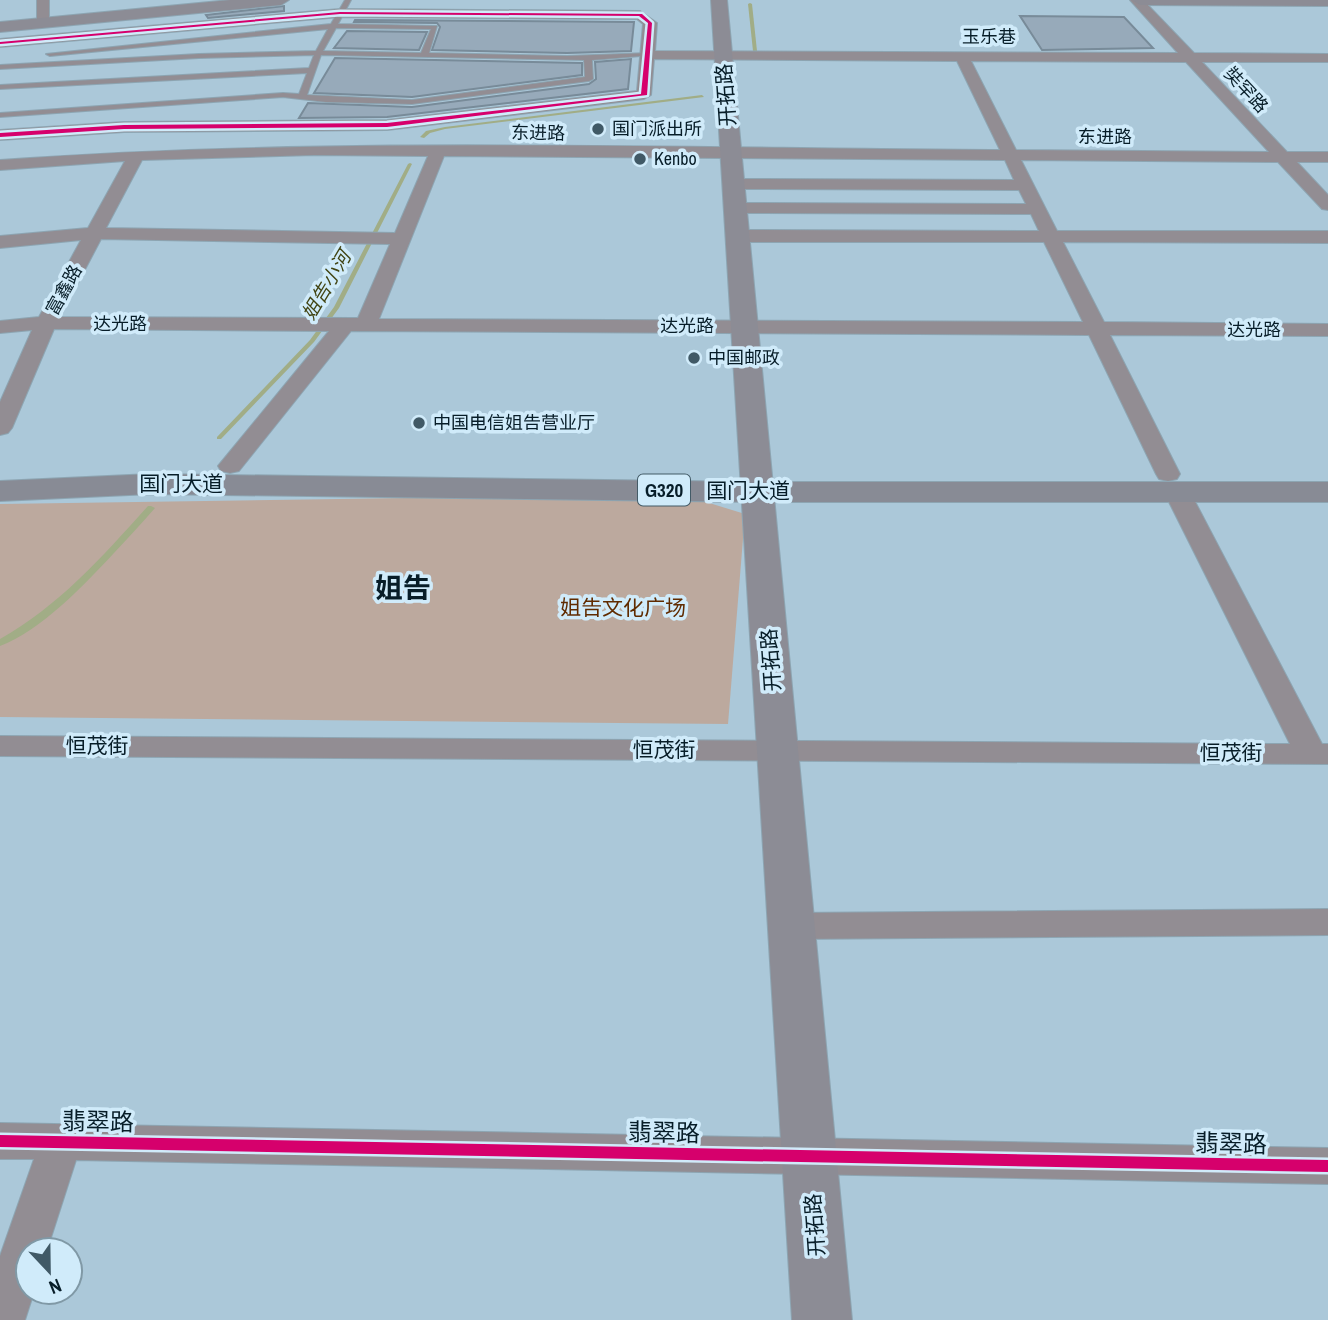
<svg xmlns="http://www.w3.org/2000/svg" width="1328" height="1320" viewBox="0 0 1328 1320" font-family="'Archivo Narrow','Noto Sans SC',sans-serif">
<rect width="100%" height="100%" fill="#abc8d9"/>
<path fill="#bca99e" d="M680,494L745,514L728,724L0,717V504Z"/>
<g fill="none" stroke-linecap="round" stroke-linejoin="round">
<g fill="#a1ad86" fill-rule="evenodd">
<path d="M750,3L752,4L757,51L755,52L753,51L748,4Z"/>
<path d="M702,95L704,97L445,129L430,133L424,138L420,137L426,131L445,127Z"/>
<path d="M410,163L412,164L339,308L314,342L221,439H217V437L310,340L334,307L408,164Z"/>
<path d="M148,506H151L155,508C142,523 128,538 114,553C84,585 42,630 0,646V639C59,606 103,556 148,506Z"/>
</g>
</g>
<g fill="#97aaba" stroke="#788b99" stroke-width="2">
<path d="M284,6V11L208,18L206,15Z"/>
<path d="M1020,16L1124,17L1153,48L1042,50Z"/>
<path d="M355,20L634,22L631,51L567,53L432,50L440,27L437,23L354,22Z"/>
<path d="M347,31L427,32L419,50L334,48Z"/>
<path d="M335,58L582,63V75L412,97L314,93Z"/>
<path d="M631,59L628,89L387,117L299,118L308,103L412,107L589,84L596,79L595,62Z"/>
</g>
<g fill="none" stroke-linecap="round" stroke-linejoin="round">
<defs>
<path id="lane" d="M345,0H351L338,24L437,26L429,53L567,56L649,53L653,55L592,60L593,79L589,81L412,104L326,102L283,97L0,117V113L283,93L299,94L307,73L0,89V85L309,68L314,55L199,58L0,69V65L199,54L316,51L328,29L50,56L46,54L331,24ZM336,28L431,29L421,53L323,51ZM321,55L584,60L585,77L412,100L307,95Z"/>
<g id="street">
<path d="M37,0H49V26L44,27L37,23Z"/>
<path d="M1130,0H1143L1194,53L1328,54V62H1202L1287,152H1328V162H1297L1328,195V210L1322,209L1278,162L1021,160L1057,231H1328V243L1063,242L1104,322L1328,324V336L1110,335L1180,474L1177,479L1168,481L1159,479L1156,474L1089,335L351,331L239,471L230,473L221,471L218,466L329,331L54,329L12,428L8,433L0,435V402L32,330L0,333V321L39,317L81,240L0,248V236L88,228L125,161L0,170V160C333,136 667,148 1000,150L957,61L654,59L651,95L644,99L387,130L124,132L0,140V130L124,122L387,120L637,91L643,24L637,19L340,17L0,47V39L340,9L640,11L657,23L655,51L1178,53ZM971,61L1186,62L1269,152L1016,150ZM314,155L428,156L395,233L106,228L142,160ZM444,156L1005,160L1014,180L733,179L724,184L733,189L1019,190L1026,204L735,203L726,208L735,213L1031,214L1039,231L737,230L728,236L737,242H1044L1083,322L379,319ZM101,239L390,244L358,318L60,317Z"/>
<path d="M1177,484L1186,487L1190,492L1322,744H1328V764L0,756V736L1290,744L1164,492L1168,487Z"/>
<path d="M1328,909V935L792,939L779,935L774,926L779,917L792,913Z"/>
<path d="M0,1123L1328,1148V1184L76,1160L47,1250H28V1292H34L25,1320H0V1256L34,1159H0Z"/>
</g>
<g id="secondary">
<path d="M230,0H289L281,5L0,32V22Z"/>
<path d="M711,0H727L852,1320H792Z"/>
<path d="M1132,0H1328V6L1140,5Z"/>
</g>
<path id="highway" d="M151,474L758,482H1328V502H758L151,494L0,501V481Z"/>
</defs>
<use href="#lane" stroke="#8da5b2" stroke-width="2"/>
<use href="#street" stroke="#8da5b2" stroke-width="2"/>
<use href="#secondary" stroke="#8da5b2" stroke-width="2"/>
<use href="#highway" stroke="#8da5b2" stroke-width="2"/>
<use href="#lane" fill="#928d93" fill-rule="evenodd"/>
<use href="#street" fill="#928d93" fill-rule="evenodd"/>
<use href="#secondary" fill="#8c8c95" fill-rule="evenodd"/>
<use href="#highway" fill="#888b95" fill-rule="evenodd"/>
<defs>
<g id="cycleway">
<path d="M340,12L642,14L652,23L647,95L387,127L124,129L0,137V133L124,125L387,123L641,94L648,23L639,16L340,14L0,44V42Z"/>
<path d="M0,1135L1328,1160V1172L0,1147Z"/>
</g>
</defs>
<use href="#cycleway" stroke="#d0ebfa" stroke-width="5"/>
<use href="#cycleway" fill="#d6006c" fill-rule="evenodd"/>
</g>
<g fill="#405966" stroke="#d0ebfa" stroke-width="2.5">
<circle cx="598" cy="129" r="7"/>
<circle cx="640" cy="159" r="7"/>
<circle cx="694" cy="358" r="7"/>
<circle cx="419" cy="423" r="7"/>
</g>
<g text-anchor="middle" stroke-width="7" stroke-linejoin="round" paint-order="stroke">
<g font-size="18" fill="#071d28" stroke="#d0ebfa">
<text x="989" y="43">玉乐巷</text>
<text transform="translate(1246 90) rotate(47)" y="6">奘罕路</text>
<text transform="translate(538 133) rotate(1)" y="6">东进路</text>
<text x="1105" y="143">东进路</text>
<text transform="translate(64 290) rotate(-61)" y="6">富鑫路</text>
<text x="120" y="330">达光路</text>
<text x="687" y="332">达光路</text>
<text x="1254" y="336">达光路</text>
</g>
<g font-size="18" fill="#071d28" stroke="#d0ebfa" text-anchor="start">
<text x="612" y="135">国门派出所</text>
<text x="654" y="165">Kenbo</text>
<text x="708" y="364">中国邮政</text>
<text x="433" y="429">中国电信姐告营业厅</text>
</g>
<g font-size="19" font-style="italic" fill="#414413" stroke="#d0ebfa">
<text transform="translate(326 285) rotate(-59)" y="7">姐告小河</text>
</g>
<rect fill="#d0ebfa" stroke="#435b67" stroke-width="2" x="638" y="474.5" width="52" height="31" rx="5"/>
<g font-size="19" font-weight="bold" fill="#071d28">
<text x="664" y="497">G320</text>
</g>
<g font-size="21" fill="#071d28" stroke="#d0ebfa">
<text transform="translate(726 95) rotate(-94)" y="7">开拓路</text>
<text x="181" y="491">国门大道</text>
<text x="748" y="498">国门大道</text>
<text transform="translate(771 660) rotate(-94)" y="7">开拓路</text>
<text x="97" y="753">恒茂街</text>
<text x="664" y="757">恒茂街</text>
<text x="1231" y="760">恒茂街</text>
<text transform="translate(815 1225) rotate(-94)" y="7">开拓路</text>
</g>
<g font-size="21" fill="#602b00" stroke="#d0ebfa">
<text x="623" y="615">姐告文化广场</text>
</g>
<g font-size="24" fill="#071d28" stroke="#d0ebfa">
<text transform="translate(98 1122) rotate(1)" y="8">翡翠路</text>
<text transform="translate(664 1133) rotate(1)" y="8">翡翠路</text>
<text transform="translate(1231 1144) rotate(1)" y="8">翡翠路</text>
</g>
<g font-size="28" font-weight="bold" fill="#071d28" stroke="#d0ebfa">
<text x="403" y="598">姐告</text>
</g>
</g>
<g transform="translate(49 1271) rotate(158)"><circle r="33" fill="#d0ebfa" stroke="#8099a6" stroke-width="2"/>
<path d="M0-5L12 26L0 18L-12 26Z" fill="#405966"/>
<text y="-10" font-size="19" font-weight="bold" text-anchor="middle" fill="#071d28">N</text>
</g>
</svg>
